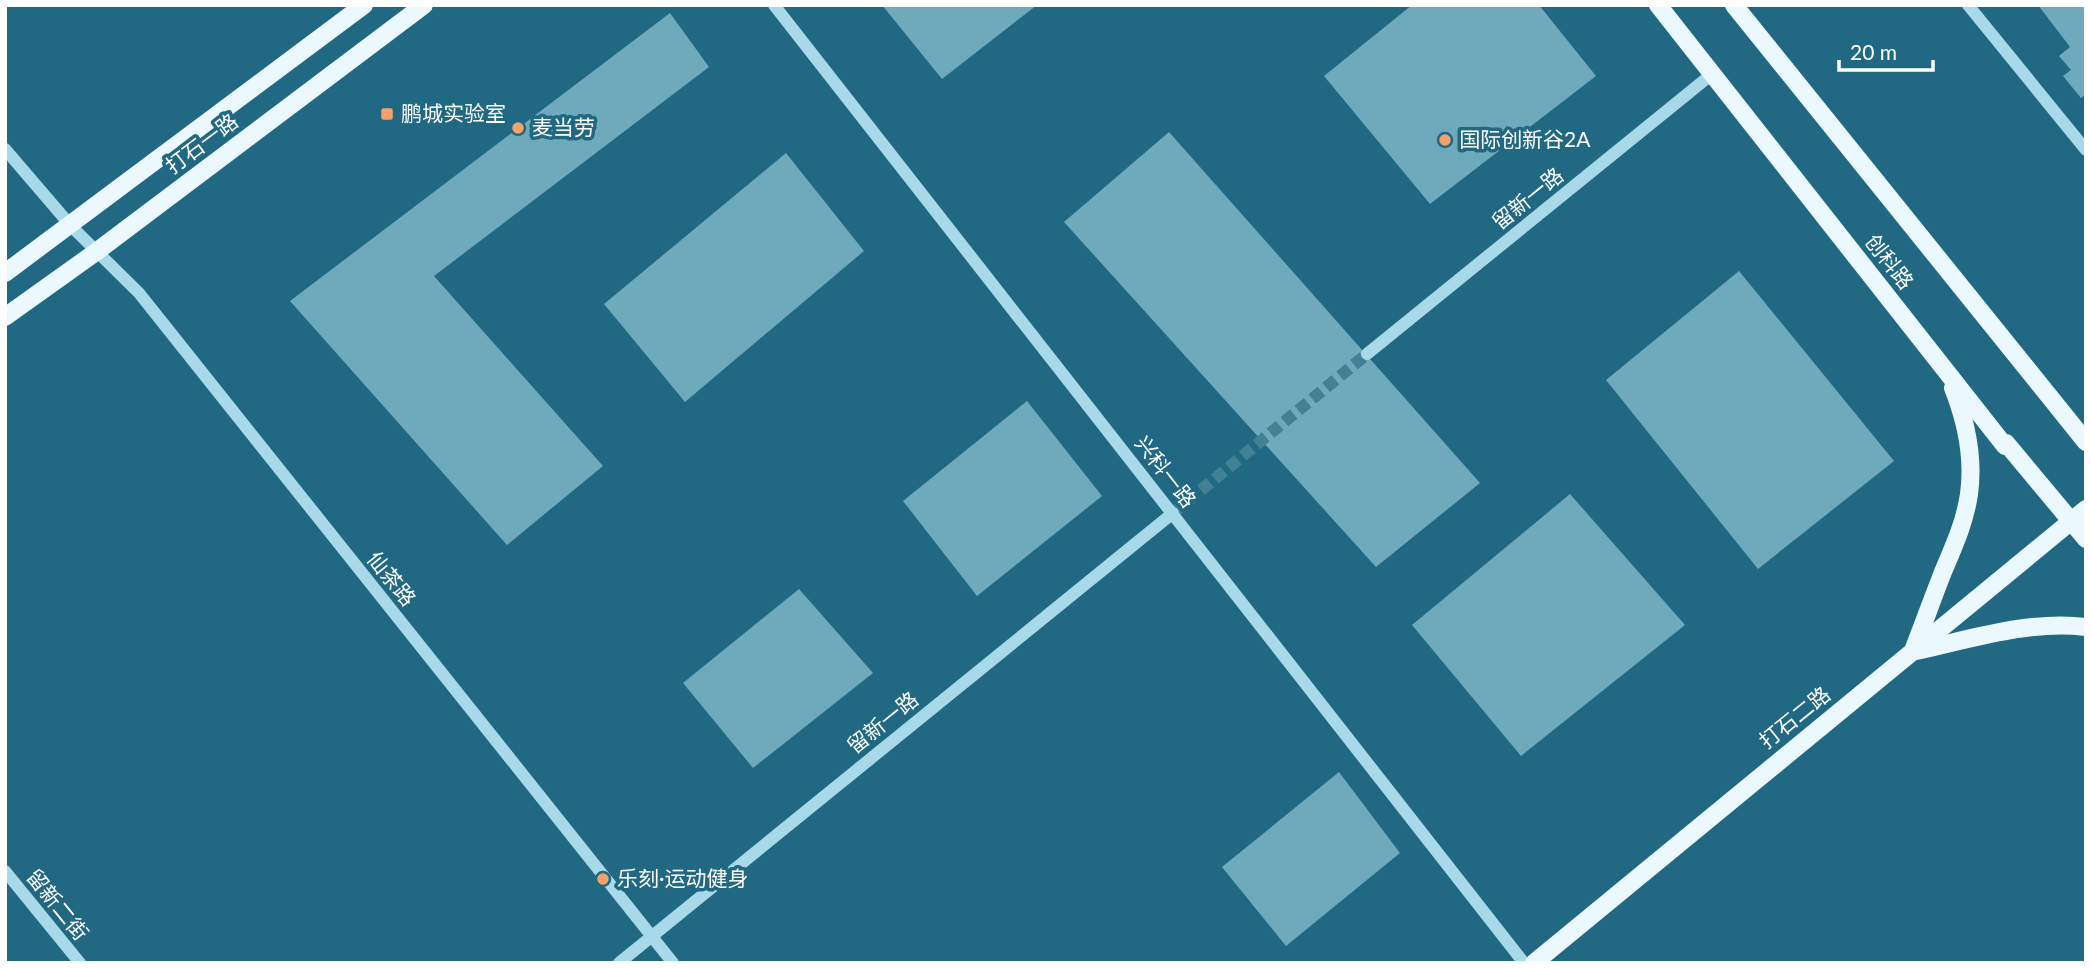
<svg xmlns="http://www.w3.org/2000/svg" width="2091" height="968" viewBox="0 0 2091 968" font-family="Lato,'Noto Sans SC',sans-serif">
<rect width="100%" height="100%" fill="#216983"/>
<g fill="#6ea9bc">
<path d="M882,5H1037L942,79Z"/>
<path d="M1412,5H1539L1596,76L1430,204L1324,76Z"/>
<path d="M2038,5H2086V94L2081,98L2063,76L2071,70L2059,56L2070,47Z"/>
<path d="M670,13L709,67L434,276L603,466L507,545L290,301Z"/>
<path d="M1169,132L1480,483L1376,567L1064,222Z"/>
<path d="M786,153L864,251L685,402L604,304Z"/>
<path d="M1739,271L1894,461L1758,569L1606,380Z"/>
<path d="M1027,401L1102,496L977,596L903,501Z"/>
<path d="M1570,494L1685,625L1521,756L1412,625Z"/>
<path d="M799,589L873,673L753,768L683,683Z"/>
<path d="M1339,772L1400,853L1286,946L1222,867Z"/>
</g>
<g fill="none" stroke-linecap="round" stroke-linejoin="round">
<path stroke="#428096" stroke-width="12" stroke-dasharray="12 6" stroke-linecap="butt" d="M1173,513L1367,354"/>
<g stroke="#a8d9e8" stroke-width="12">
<path d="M774,5L1524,963"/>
<path d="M1968,5L2086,150"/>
<path d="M5,149L71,226L139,293L673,963"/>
<path d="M1367,354L1712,74"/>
<path d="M5,871L80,963"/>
<path d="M619,963L1173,513"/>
</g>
<g stroke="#ebf8fe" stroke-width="18">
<path d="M1658,5L2005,446L2006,443L2086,539"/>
<path d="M1734,5L2086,442"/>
<path d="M5,273L364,5"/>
<path d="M5,317L96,252L424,5"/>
<path d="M1914,648C1924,623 1933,597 1943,572C1954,546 1965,522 1969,494C1974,458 1966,421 1953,388"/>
<path d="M1916,651C1971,639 2029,620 2086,627"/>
<path d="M1534,963L2086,509"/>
</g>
</g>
<g fill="#f5a269" stroke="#216983" stroke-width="2.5">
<rect x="380" y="107" width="14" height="14" rx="3.5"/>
<circle cx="518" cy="128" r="7"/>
<circle cx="1445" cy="140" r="7"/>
<circle cx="603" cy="879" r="7"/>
</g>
<g text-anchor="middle" stroke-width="7" stroke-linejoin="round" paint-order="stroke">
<g font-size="21" fill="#fff" stroke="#216983" text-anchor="start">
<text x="401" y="121">鹏城实验室</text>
<text x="532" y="135">麦当劳</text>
<text x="1459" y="147">国际创新谷2A</text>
<text x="617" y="886">乐刻·运动健身</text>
</g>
<g font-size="21" fill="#fff" stroke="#216983">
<text transform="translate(202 144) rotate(-37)" y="7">打石一路</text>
<text transform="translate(1528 199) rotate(-39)" y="7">留新一路</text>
<text transform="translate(1889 262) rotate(52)" y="7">创科路</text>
<text transform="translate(1165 472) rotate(52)" y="7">兴科一路</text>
<text transform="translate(391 579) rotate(51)" y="7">仙茶路</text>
<text transform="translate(1795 718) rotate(-39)" y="7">打石二路</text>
<text transform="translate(883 723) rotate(-39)" y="7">留新一路</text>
<text transform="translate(57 905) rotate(51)" y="7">留新二街</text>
</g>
</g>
<rect width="2091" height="968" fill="none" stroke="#ffffff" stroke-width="14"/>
<path d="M1839 60v10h94v-10" fill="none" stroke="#ffffff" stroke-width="3.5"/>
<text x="1850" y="60" font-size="21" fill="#ffffff" stroke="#216983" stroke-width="5" paint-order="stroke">20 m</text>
</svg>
